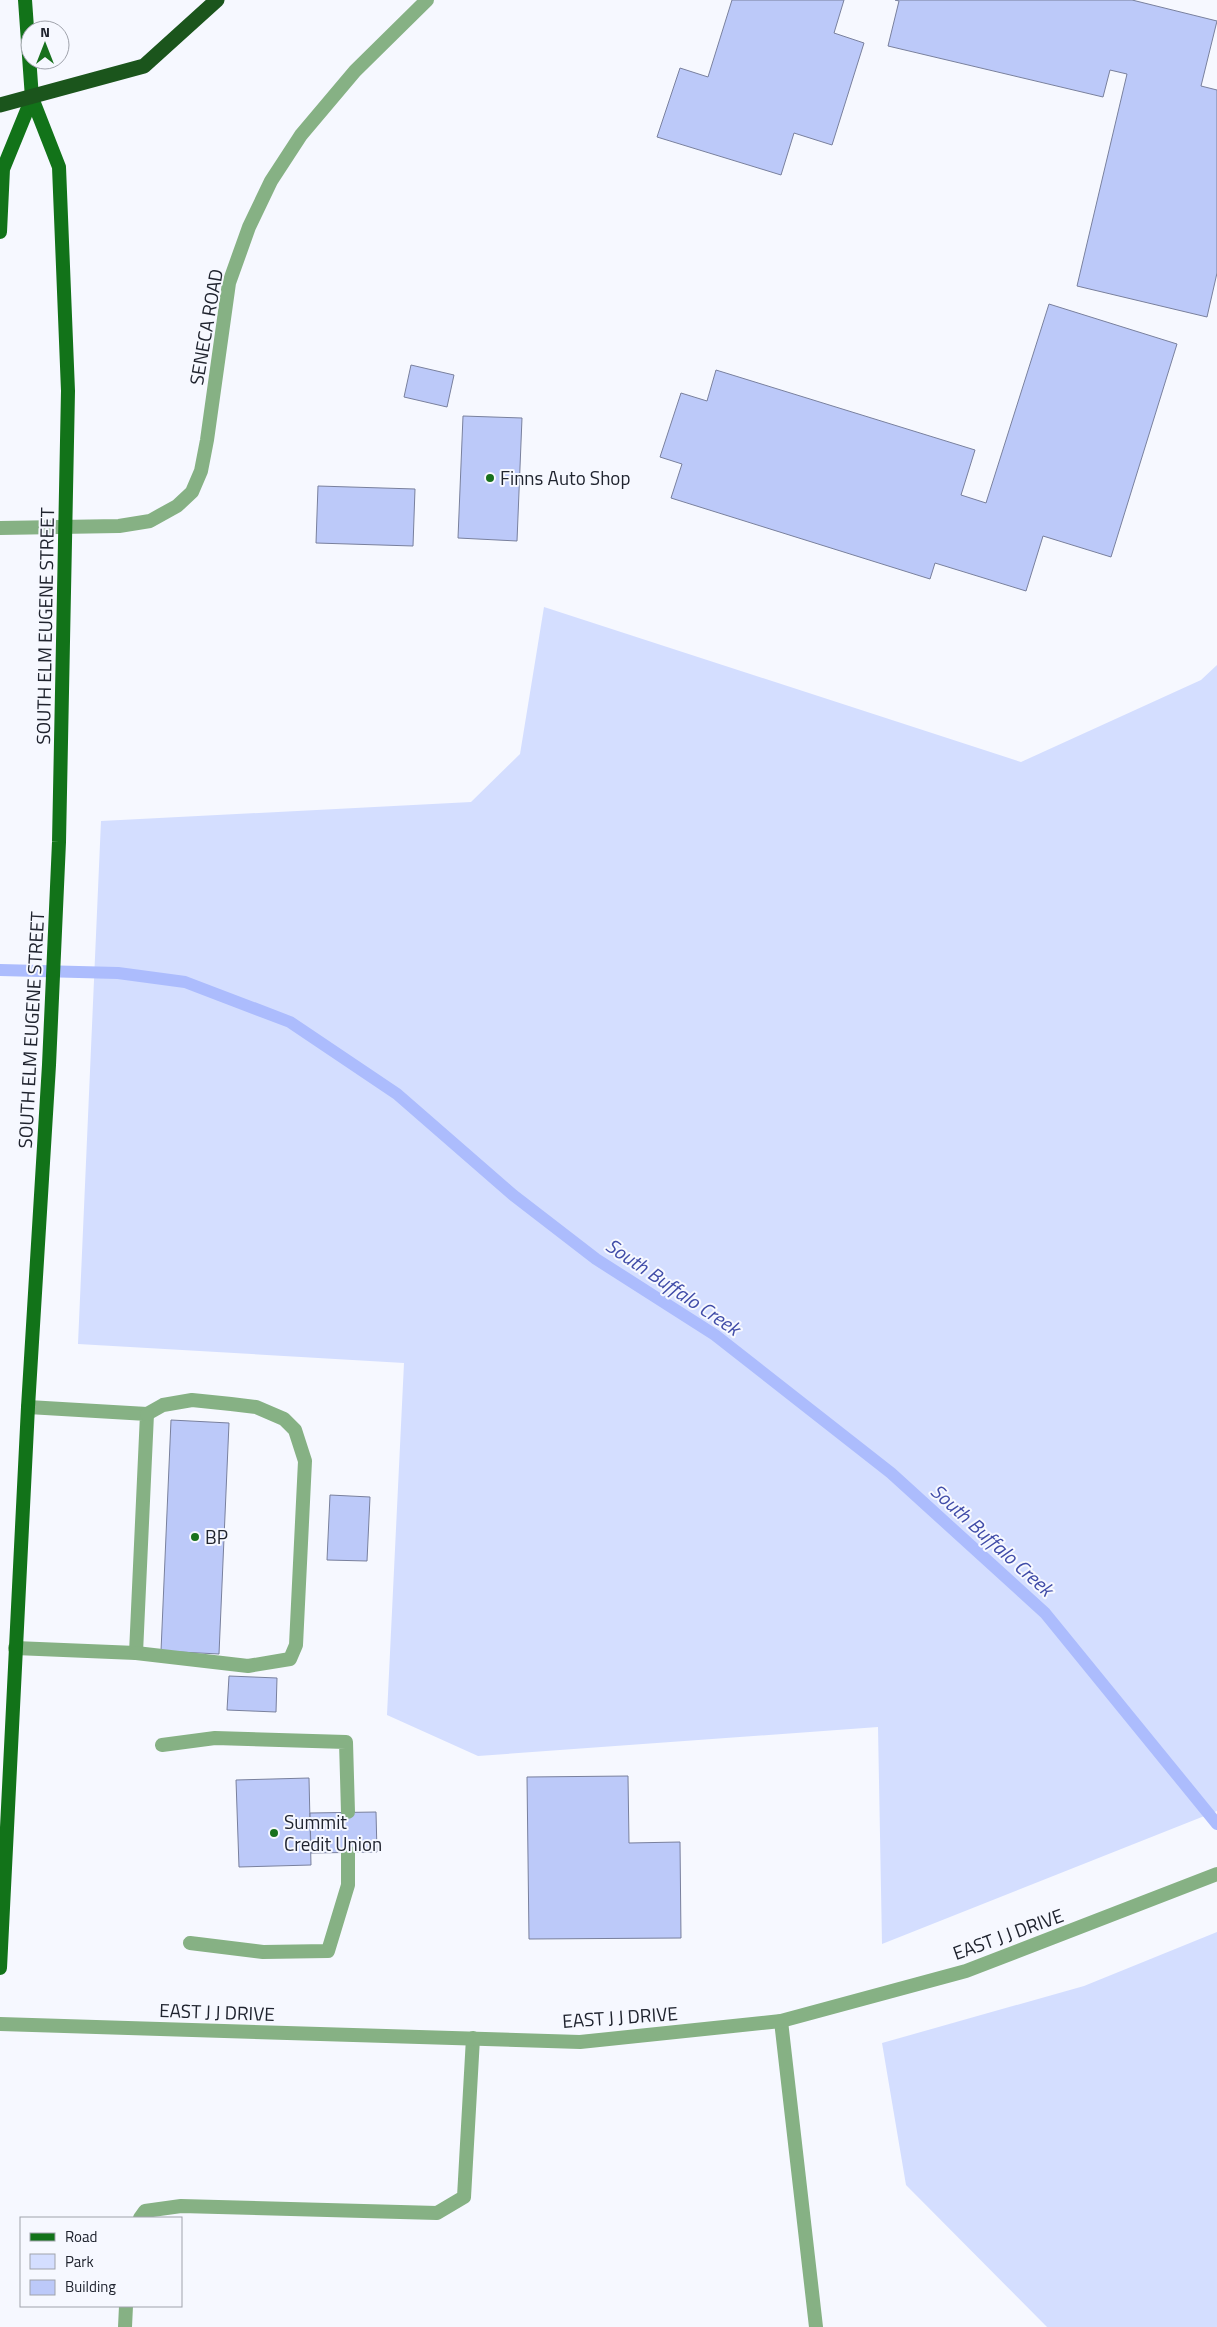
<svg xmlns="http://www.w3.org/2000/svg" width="1217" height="2327" viewBox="0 0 1217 2327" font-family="'Titillium Web',sans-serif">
<rect width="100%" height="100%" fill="#f6f8ff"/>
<g fill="#d4deff">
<path d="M544,607L1021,762L1201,680L1217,665V1811L882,1944L878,1727L478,1756L387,1715L404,1363L78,1344L101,821L471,802L520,754Z"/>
<path d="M1217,1932V2327H1047L906,2185L882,2043L1084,1986Z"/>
</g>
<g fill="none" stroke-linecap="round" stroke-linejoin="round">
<path stroke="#acbcfd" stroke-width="12" d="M0,970L118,973L185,982L290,1022L397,1094L513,1195L596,1259L715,1335L891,1473L1045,1613L1217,1824"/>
</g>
<g fill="#bcc9f9" stroke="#79809d">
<path d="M732,0H844L834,33L864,43L832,145L794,133L781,175L657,137L680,68L708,77Z"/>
<path d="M895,0H1132L1217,21L1201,86L1217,90V273L1207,317L1077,286L1127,74L1110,70L1103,97L888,46L899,1Z"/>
<path d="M1049,304L1177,344L1111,557L1043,536L1026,591L935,563L930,579L671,498L682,464L660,457L681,393L707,401L716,370L975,450L961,495L986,503Z"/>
<path d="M411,365L454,375L447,407L404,397Z"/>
<path d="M463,416L522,418L517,541L458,538Z"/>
<path d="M318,486L415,489L413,546L316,543Z"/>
<path d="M171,1420L229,1423L219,1654L161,1651Z"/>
<path d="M330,1495L370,1497L367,1561L327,1560Z"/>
<path d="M229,1676L277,1678L276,1712L227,1710Z"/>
<path d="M628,1776L629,1843L680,1842L681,1938L529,1939L527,1777Z"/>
<path d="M309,1778L311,1865L239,1867L236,1780Z"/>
<path d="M376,1812L377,1852L311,1853L310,1813Z"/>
</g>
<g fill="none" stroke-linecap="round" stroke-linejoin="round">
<g stroke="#86b184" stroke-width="14">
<path d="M15,1648L136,1653L147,1414L28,1407"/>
<path d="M136,1653L248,1666L290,1659L296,1645L305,1461L295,1430L284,1419L256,1407L231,1404L192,1400L163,1405L147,1414"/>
<path d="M162,1745L215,1738L346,1742L348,1812"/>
<path d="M190,1943L263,1952L328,1951L348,1885V1852"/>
<path d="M781,2021L816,2327"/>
<path d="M140,2218L145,2211L181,2206L437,2213L464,2197L473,2038"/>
<path d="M125,2327L126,2306"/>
</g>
<g stroke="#86b184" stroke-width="14">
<path d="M0,528L119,526L150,521L177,506L192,492L201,471L207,440L229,283L249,227L271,181L301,135L355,71L427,0"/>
<path d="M0,2024L580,2042L781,2021L966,1971L1217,1874"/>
</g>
<g stroke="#127319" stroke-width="14">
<path d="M0,232L3,169L32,98"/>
<path d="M0,1968L28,1407L49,1065L59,842L68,391L59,167L32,98L25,0"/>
</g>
<path stroke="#1b551c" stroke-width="15" d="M0,105L144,66L217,0"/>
</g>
<g fill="#18711d" stroke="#f6f8ff" stroke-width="2">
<circle cx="490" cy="478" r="5"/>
<circle cx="195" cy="1537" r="5"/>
<circle cx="274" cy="1833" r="5"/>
</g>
<g text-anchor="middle" stroke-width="4" stroke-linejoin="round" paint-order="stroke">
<g font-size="19" fill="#20242f" stroke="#f6f8ff">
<text transform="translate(206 327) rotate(-80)" y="7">SENECA ROAD</text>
<text transform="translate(45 626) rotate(-89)" y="7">SOUTH ELM EUGENE STREET</text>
<text transform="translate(31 1030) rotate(-87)" y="7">SOUTH ELM EUGENE STREET</text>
<text transform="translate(1008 1934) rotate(-20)" y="7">EAST J J DRIVE</text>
<text transform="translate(217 2012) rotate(2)" y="7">EAST J J DRIVE</text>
<text transform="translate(620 2017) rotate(-4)" y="7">EAST J J DRIVE</text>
</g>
<g font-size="19" fill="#20242f" stroke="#f6f8ff" text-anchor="start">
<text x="500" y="485">Finns Auto Shop</text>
<text x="205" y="1544">BP</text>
<text x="284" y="1829">Summit<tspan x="284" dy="22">Credit Union</tspan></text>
</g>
<g font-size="20" font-style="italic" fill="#404ca8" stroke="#f6f8ff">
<text transform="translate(673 1287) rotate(34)" y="7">South Buffalo Creek</text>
<text transform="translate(992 1540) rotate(42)" y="7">South Buffalo Creek</text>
</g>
</g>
<rect x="20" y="2217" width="162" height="90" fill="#f6f8ff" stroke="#a0a3ac"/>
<rect x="30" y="2233" width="25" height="8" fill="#127319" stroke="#a0a3ac"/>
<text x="65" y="2242" font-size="15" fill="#20242f">Road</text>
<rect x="30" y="2254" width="25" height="15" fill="#d4deff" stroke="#a0a3ac"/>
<text x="65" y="2267" font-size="15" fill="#20242f">Park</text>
<rect x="30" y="2280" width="25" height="15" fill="#bcc9f9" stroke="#a0a3ac"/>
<text x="65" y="2292" font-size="15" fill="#20242f">Building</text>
<g transform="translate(45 45)"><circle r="24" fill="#f6f8ff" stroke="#a0a3ac"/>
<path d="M0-4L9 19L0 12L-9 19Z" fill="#18711d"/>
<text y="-8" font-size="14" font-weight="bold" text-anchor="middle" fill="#20242f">N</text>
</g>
</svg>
